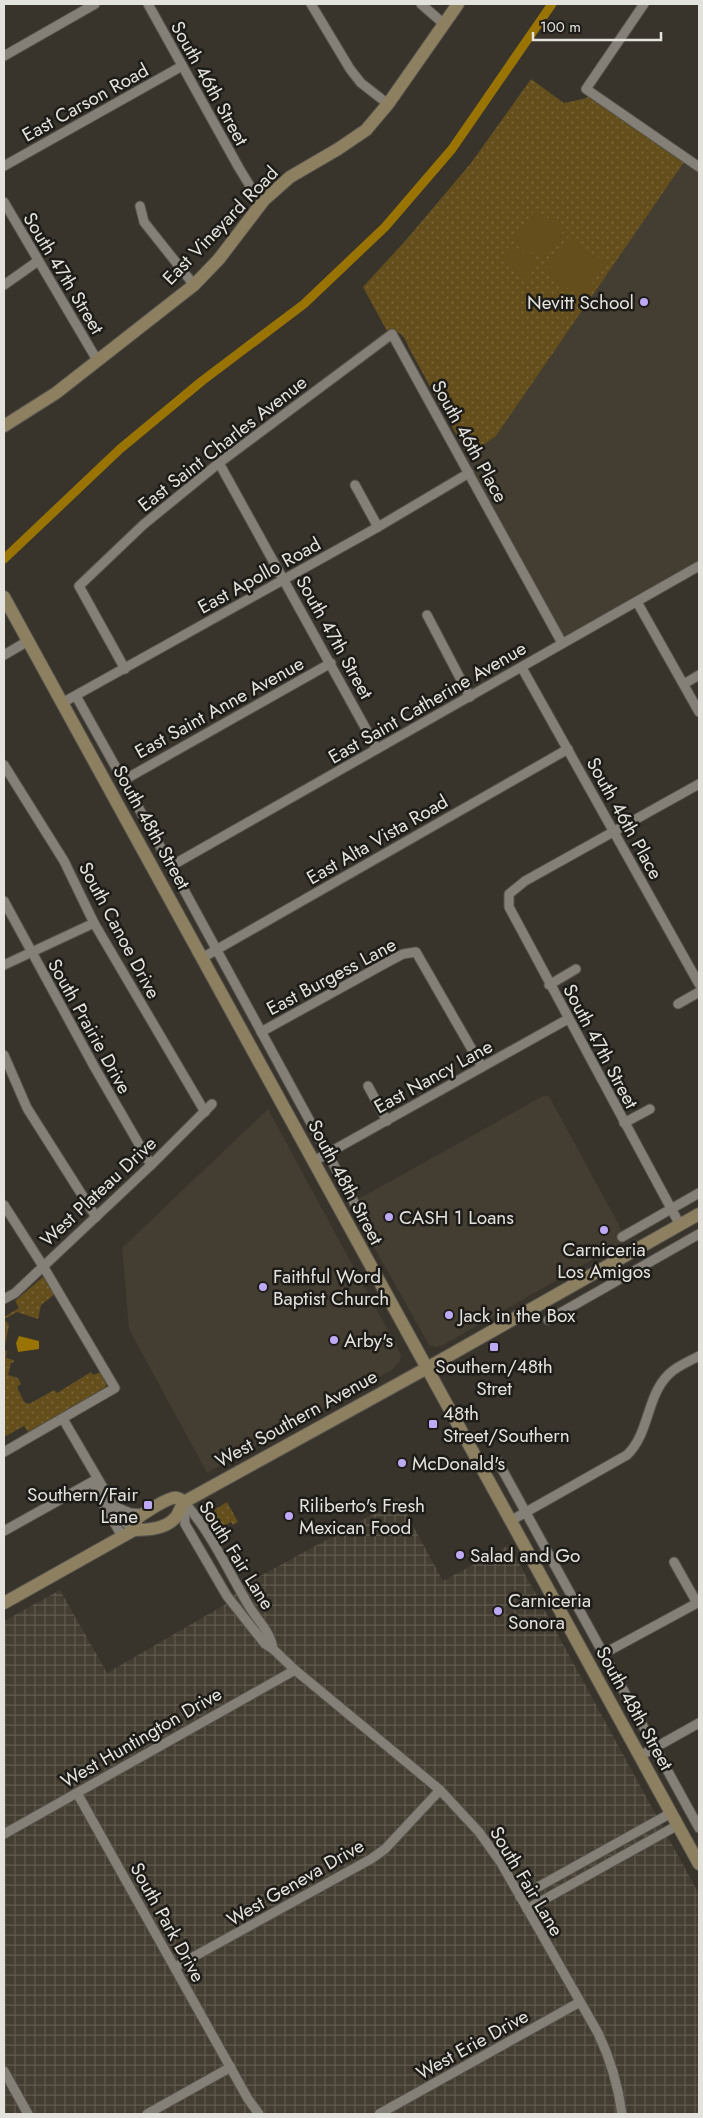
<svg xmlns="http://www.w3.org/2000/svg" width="703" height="2118" viewBox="0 0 703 2118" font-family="Jost,sans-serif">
<defs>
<pattern id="industrial-grid" width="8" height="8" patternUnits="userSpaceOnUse" patternTransform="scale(1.25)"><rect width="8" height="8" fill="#443d31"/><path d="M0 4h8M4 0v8" fill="none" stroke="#5f594e"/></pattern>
<pattern id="grass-dots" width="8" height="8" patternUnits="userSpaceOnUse" patternTransform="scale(1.25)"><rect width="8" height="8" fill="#634e1c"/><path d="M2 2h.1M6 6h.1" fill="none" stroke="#79673d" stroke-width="1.8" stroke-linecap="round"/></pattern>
</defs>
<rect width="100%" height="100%" fill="#38342c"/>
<g fill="#443d31">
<path d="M686,158L699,167V566L562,643L462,460L496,436Z"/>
<path d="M543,1096H549L627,1240L443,1345L436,1347L429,1345L350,1204Z"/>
<path d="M268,1109L398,1349L401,1355L400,1361L392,1370L207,1473L129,1329L122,1248Z"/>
</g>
<path fill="url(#industrial-grid)" d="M398,1498L443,1581L509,1545L699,1894V2114H4V1621L60,1590L107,1673L226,1604L242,1586L379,1511Z"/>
<g fill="url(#grass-dots)">
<path d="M531,79L564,103L587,98L588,96L684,162L496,436L468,456L409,348C405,336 400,330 387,331L363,287L406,240L471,163Z"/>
<path d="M44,1276L55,1294L41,1305L38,1319L17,1312L4,1319V1317L19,1308L15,1301Z"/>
<path d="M4,1319L9,1325L4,1350L7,1351L6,1358L14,1360V1362L11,1363L8,1375L18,1378L21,1384L17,1387L24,1402L29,1404L54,1390L57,1393L91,1372L93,1375L101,1372L106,1382V1387L28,1432L24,1426L4,1437Z"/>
<path d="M227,1502L238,1522L233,1525L231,1522L219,1529L224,1538L219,1541L206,1515Z"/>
</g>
<g fill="#634e1c">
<path d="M535,209L564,230L543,260L514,240Z"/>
<path d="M568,237L606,263L582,298L544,272Z"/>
<path d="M511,244L538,263L527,279L500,260Z"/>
</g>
<path fill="#997402" d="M19,1336L39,1341V1349L18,1352L16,1343Z"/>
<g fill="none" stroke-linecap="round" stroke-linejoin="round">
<path stroke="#997402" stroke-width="9" d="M4,559L120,449L202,381L304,304L385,227L452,149L552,4"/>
<defs>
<g id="street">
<path d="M148,4L239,168L250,186L264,200"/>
<path d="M311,4L350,69L361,83L388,104"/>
<path d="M421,4L444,24"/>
<path d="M644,4L586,89L699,167"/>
<path d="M4,56L95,4"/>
<path d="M4,166L182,66"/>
<path d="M4,202L97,360"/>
<path d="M140,206L144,222L194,285"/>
<path d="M4,285L38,261"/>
<path d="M219,463L377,749"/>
<path d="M355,485L378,527"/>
<path d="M637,602L699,712"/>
<path d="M427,615L470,697"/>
<path d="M4,655L28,641"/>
<path d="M522,668L699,984"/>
<path d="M125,669L79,586L143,525L219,463L392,334L562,643"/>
<path d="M684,684L699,675"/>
<path d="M76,696L171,866L355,1204"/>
<path d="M62,703L378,527L469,473"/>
<path d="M4,765L64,861L94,923L205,1112"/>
<path d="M124,780L331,663"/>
<path d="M171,866L699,566"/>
<path d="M4,901L95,1068L151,1165"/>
<path d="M202,958L568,749"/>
<path d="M4,965L94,923"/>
<path d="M549,985L576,969"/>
<path d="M678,1004L699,992"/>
<path d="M261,1032L386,963L403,954L416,952L482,1067"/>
<path d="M4,1055L27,1108L96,1217"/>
<path d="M368,1086L387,1121"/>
<path d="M624,1123L650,1109"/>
<path d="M314,1161L568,1019"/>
<path d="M4,1205L43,1266L115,1388L4,1452"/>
<path d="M680,1225L509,907V894L525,881L699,784"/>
<path d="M622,1237L699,1193"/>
<path d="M4,1299L15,1293L151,1165L212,1104"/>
<path d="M548,1320L699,1234"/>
<path d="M63,1419L122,1520L134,1530"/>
<path d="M497,1460L699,1828"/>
<path d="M97,1479L95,1490L122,1536"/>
<path d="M184,1502C211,1532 228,1571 249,1606C257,1620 271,1632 273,1649"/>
<path d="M184,1504L185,1524L227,1596L265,1644L273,1649L295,1670L440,1790L479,1832L501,1863L598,2033C611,2060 618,2085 622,2114"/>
<path d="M116,1507L130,1513L144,1514"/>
<path d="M512,1520L627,1455C650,1433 646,1396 669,1374C677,1366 690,1361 699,1356"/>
<path d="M4,1531L97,1479"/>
<path d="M674,1562L697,1603"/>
<path d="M603,1654L699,1602"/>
<path d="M640,1756L699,1723"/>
<path d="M77,1793L248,2099L259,2114"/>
<path d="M4,1834L295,1670"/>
<path d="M520,1897L671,1813"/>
<path d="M527,1909L678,1825"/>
<path d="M175,1967L371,1859L385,1849L440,1790"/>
<path d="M4,2071L28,2114"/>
<path d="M147,2114L231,2067"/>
<path d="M379,2114L580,2002"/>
</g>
<g id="secondary">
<path d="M4,426L56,393L194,285L219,259L264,200L290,177L338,149L366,130L388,104L458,4"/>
<path d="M4,597L699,1864"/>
<path d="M134,1530L137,1518C147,1512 161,1501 173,1498C177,1497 180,1499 184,1502"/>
<path d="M4,1603L134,1530C148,1530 166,1529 176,1517C179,1513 181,1506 184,1502L427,1368L699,1214"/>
</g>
</defs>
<use href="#street" stroke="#56534d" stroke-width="11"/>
<use href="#secondary" stroke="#56534d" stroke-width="14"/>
<use href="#street" stroke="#848077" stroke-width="9"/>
<use href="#secondary" stroke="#8d8061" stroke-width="12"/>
</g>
<g fill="#bea9f5" stroke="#1e1c18" stroke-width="2">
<circle cx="644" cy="302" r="5"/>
<circle cx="389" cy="1217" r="5"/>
<circle cx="604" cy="1230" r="5"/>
<circle cx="263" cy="1287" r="5"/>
<circle cx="449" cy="1315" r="5"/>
<circle cx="334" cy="1340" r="5"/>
<rect x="489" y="1342" width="10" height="10" rx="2.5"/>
<rect x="428" y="1419" width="10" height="10" rx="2.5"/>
<circle cx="402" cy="1463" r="5"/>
<rect x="143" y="1500" width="10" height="10" rx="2.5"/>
<circle cx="289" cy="1516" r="5"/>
<circle cx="460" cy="1555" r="5"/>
<circle cx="498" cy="1611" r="5"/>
</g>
<g text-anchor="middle" stroke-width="5" stroke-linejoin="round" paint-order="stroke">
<g font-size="19" fill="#e4e2dd" stroke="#1e1c18">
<text transform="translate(210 83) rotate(61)" y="7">South 46th Street</text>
<text transform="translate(85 102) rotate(-29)" y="7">East Carson Road</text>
<text transform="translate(220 225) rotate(-46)" y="7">East Vineyard Road</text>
<text transform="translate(64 273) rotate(59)" y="7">South 47th Street</text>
<text transform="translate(470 441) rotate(61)" y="7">South 46th Place</text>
<text transform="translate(222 443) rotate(-38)" y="7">East Saint Charles Avenue</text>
<text transform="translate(259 575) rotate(-29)" y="7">East Apollo Road</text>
<text transform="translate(335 637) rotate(61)" y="7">South 47th Street</text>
<text transform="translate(427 702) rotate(-30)" y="7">East Saint Catherine Avenue</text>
<text transform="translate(219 707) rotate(-29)" y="7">East Saint Anne Avenue</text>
<text transform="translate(625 818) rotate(61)" y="7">South 46th Place</text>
<text transform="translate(152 827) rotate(61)" y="7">South 48th Street</text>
<text transform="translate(377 839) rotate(-30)" y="7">East Alta Vista Road</text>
<text transform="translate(120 930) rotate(62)" y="7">South Canoe Drive</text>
<text transform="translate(331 976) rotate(-28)" y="7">East Burgess Lane</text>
<text transform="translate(90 1026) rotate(61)" y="7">South Prairie Drive</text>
<text transform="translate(601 1046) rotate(62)" y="7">South 47th Street</text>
<text transform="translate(433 1076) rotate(-29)" y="7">East Nancy Lane</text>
<text transform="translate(346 1182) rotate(62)" y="7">South 48th Street</text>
<text transform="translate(98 1191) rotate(-43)" y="7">West Plateau Drive</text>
<text transform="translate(296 1418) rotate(-29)" y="7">West Southern Avenue</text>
<text transform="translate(237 1555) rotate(58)" y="7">South Fair Lane</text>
<text transform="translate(635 1708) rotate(61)" y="7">South 48th Street</text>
<text transform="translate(141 1737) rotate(-30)" y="7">West Huntington Drive</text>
<text transform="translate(527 1881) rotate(59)" y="7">South Fair Lane</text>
<text transform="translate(295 1882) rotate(-30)" y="7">West Geneva Drive</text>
<text transform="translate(168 1922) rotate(61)" y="7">South Park Drive</text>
<text transform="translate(472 2044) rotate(-29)" y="7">West Erie Drive</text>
</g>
<g font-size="19" fill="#e4e2dd" stroke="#1e1c18" text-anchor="start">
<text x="634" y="309" text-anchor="end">Nevitt School</text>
<text x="399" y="1224">CASH 1 Loans</text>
<text x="604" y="1256" text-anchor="middle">Carniceria<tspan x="604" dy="22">Los Amigos</tspan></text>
<text x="273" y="1283">Faithful Word<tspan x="273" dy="22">Baptist Church</tspan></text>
<text x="459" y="1322">Jack in the Box</text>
<text x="344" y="1347">Arby's</text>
<text x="494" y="1373" text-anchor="middle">Southern/48th<tspan x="494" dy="22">Stret</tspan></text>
<text x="443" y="1420">48th<tspan x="443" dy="22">Street/Southern</tspan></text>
<text x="412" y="1470">McDonald's</text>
<text x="138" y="1501" text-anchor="end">Southern/Fair<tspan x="138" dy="22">Lane</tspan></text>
<text x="299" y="1512">Riliberto's Fresh<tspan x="299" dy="22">Mexican Food</tspan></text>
<text x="470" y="1562">Salad and Go</text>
<text x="508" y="1607">Carniceria<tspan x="508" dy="22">Sonora</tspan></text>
</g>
</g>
<rect width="703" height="2118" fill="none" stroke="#e4e2dd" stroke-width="10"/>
<path d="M533 32v8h128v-8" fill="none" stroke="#e4e2dd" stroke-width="2.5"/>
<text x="540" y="32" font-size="15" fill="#e4e2dd" stroke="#1e1c18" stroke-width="4" paint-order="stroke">100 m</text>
</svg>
